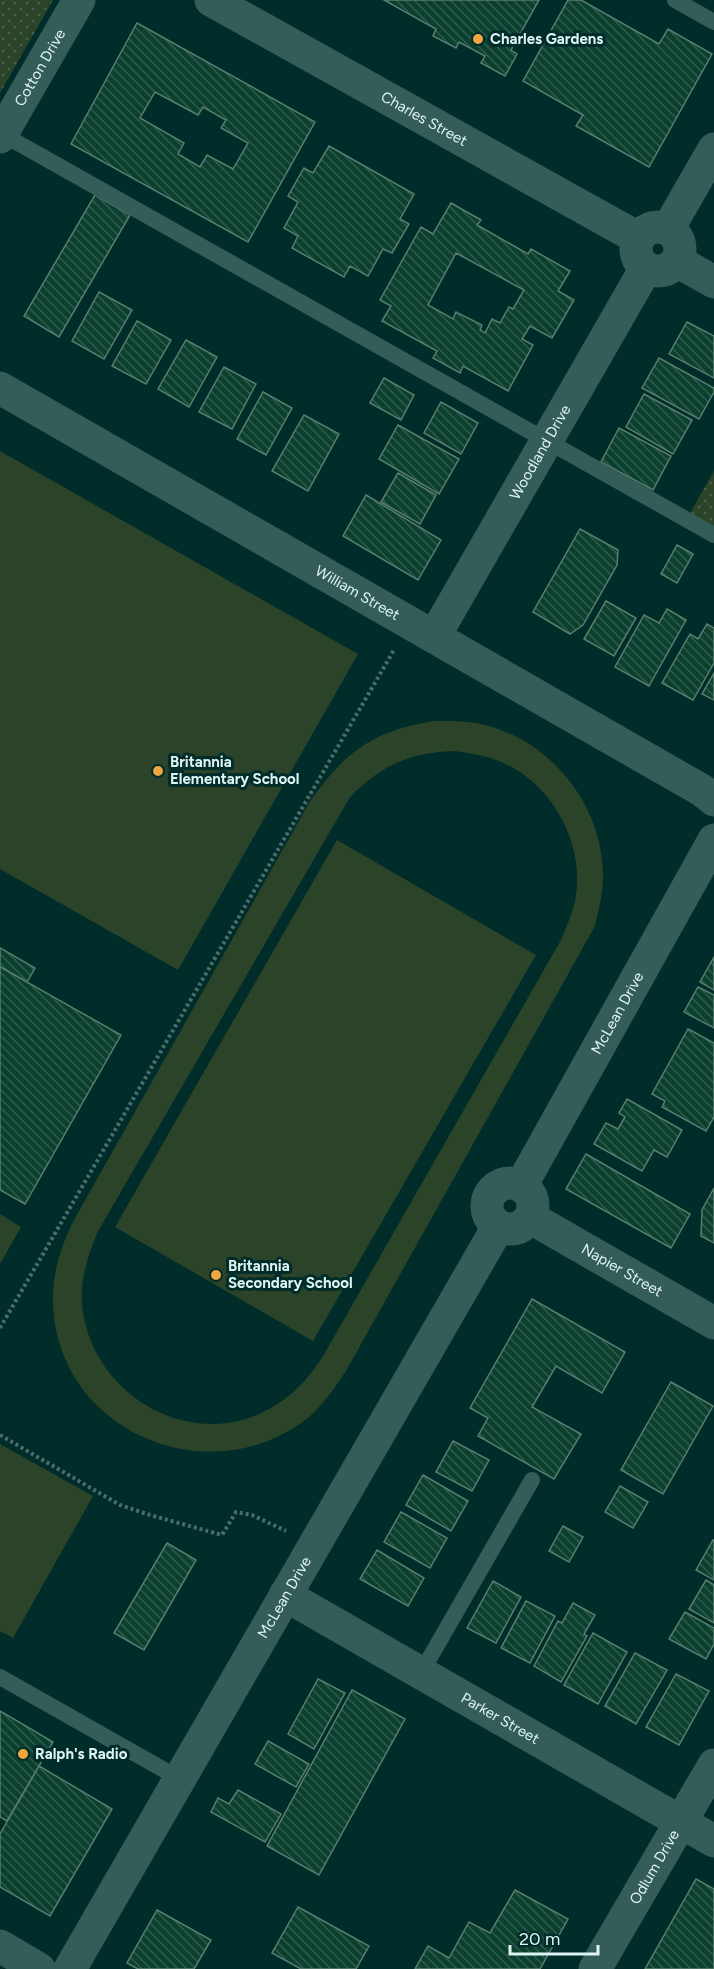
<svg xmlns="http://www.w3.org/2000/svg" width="714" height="1969" viewBox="0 0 714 1969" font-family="Figtree,sans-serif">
<defs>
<pattern id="park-dots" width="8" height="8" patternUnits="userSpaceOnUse" patternTransform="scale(1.5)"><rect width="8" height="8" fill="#2b4429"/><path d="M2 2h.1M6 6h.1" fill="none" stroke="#496048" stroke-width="1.8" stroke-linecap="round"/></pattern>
<pattern id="building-back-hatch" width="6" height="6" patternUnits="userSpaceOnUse" patternTransform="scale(1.5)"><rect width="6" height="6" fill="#0b3f2e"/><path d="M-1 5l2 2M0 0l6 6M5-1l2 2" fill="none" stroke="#2e5b4d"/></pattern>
</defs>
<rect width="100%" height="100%" fill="#002c2a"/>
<g fill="#2b4429" fill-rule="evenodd">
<path d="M0,451L358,654L178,970L0,869Z"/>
<path d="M435,721C452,721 469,721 485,725C553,742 603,807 603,876C603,893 599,909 595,926L346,1371C335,1387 324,1404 309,1417C210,1496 57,1432 53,1303C52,1273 61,1246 74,1220L309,803C344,752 374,730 435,721ZM454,751C469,753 484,755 499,761C551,782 584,841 576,896C573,912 567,926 561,940L322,1358C309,1377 295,1394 274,1406C193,1456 90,1395 82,1304C80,1279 88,1256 97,1233L350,797C382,765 408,753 454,751Z"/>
<path d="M337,840L536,955L313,1341L115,1227Z"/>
<path d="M0,1214L21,1227L0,1264Z"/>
<path d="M0,1444L93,1496L13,1638L0,1631Z"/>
</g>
<g fill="url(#park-dots)">
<path d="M0,0H53L0,93Z"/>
<path d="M714,471V526L690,513Z"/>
</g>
<g fill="url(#building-back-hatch)" stroke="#5a7e6e" stroke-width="1.5" fill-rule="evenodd">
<path d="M384,0H539L511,50L517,54L505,76L481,63L485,56L459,42L456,48L433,36L436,29Z"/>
<path d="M568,0H581L659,44L668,29L712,54L649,167L576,126L583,115L523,81Z"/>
<path d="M137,23L315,122L248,242L71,144ZM155,92L198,115L203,107L226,120L221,128L248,143L233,169L207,155L200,167L178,154L184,143L140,118Z"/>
<path d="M329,146L414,194L400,219L409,224L392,253L383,249L368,276L350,266L344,277L292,248L298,236L284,228L298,202L288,196L304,168L313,173Z"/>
<path d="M95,195L130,215L59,337L24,316Z"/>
<path d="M451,203L481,220L477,225L528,254L531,249L570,271L558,291L574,300L552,338L530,326L522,339L533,345L508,391L463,366L460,373L433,358L437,351L382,321L391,306L380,300L421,227L433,234ZM456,253L524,290L513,309L509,307L500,323L492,319L485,333L480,330L482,325L456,312L453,319L428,305Z"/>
<path d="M99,292L132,310L104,359L72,341Z"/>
<path d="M137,321L171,340L146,384L112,366Z"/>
<path d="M687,322L714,336V378L669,354Z"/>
<path d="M186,340L217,357L189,407L158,389Z"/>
<path d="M659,358L714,388V392L699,419L642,388Z"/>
<path d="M224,367L256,384L232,429L199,412Z"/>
<path d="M384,378L414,395L401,420L370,403Z"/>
<path d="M263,392L292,408L266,455L237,439Z"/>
<path d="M644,394L692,420L673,454L626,427Z"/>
<path d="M441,402L478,423L461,454L424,433Z"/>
<path d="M304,415L339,434L308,491L272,471Z"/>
<path d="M398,425L459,459L439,494L379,459Z"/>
<path d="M619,428L671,456L653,490L601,462Z"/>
<path d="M398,473L436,495L420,524L381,502Z"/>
<path d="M366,495L441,540L418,580L343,536Z"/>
<path d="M580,529L618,550L617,565L583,625L570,634L533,612Z"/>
<path d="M677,545L693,554L677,583L661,574Z"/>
<path d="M606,601L636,618L614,656L584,639Z"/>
<path d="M667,609L686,620L649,686L615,667L644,615L659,623Z"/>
<path d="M707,624L714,628V663L693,700L662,683L690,634L698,639Z"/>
<path d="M714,673V700L702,694Z"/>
<path d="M0,948L35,968L27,982L0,967Z"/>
<path d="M714,957V990L700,982Z"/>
<path d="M0,967L121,1035L25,1204L0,1190Z"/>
<path d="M698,987L714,995V1028L684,1012Z"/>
<path d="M688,1029L714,1043V1117L706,1131L662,1107L665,1101L652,1094Z"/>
<path d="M627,1099L682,1130L667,1157L654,1150L642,1171L594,1144L606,1123L618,1129L625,1117L619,1113Z"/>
<path d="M586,1154L690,1214L671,1248L566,1189Z"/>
<path d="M714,1188V1243L701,1236L702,1210Z"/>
<path d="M532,1299L625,1352L602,1393L556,1366L532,1407L581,1434L554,1479L478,1436L488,1418L470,1408Z"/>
<path d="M671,1382L713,1406L663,1494L621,1470Z"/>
<path d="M453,1441L489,1460L472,1491L436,1472Z"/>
<path d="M423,1475L468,1501L451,1531L406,1505Z"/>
<path d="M620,1486L648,1502L633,1528L605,1512Z"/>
<path d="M401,1512L447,1538L430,1568L384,1542Z"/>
<path d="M563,1526L583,1537L569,1562L549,1551Z"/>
<path d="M713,1540H714V1580L696,1570Z"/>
<path d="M167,1543L196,1560L144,1650L114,1633Z"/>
<path d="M377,1550L424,1578L408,1606L360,1579Z"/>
<path d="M706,1580L714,1585V1623L689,1609Z"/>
<path d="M493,1581L521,1597L496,1643L467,1628Z"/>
<path d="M526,1601L555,1616L530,1663L501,1648Z"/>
<path d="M573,1603L595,1615L584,1634L587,1636L561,1682L534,1666L558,1621L562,1623Z"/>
<path d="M685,1612L714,1628V1644L706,1659L669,1639Z"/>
<path d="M593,1633L627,1652L598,1704L564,1685Z"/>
<path d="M635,1653L667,1670L636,1724L605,1706Z"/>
<path d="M676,1674L709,1691L679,1745L646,1727Z"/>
<path d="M318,1679L345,1693L314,1749L288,1734Z"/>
<path d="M352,1690L405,1719L319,1875L267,1846Z"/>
<path d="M0,1711L53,1742L7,1821L0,1817Z"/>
<path d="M268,1741L309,1764L296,1787L255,1764Z"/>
<path d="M39,1766L112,1809L50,1916L0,1887V1834Z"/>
<path d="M238,1790L281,1814L265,1842L211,1812L218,1798L229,1804Z"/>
<path d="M696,1879L714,1889V1969H645Z"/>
<path d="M515,1890L568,1919L540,1969H415L428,1946L449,1958L469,1922L490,1933Z"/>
<path d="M298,1907L369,1946L356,1969H301L272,1953Z"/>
<path d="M157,1910L211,1940L194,1969H138L127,1963Z"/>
</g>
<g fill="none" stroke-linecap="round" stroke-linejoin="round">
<g stroke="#496e6c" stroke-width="4" stroke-dasharray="3 3" stroke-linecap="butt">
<path d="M0,1328L394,650"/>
<path d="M0,1435L120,1505L150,1515L222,1535L236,1512L252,1515L286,1531"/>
</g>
<g stroke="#345d5a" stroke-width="16">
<path d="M675,0L714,22"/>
<path d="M2,134L714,535"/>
<path d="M421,1673L532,1480"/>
<path d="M0,1677L180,1779"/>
</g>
<g stroke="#345d5a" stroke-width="33">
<path id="s1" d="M211,0L638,238"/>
<path id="s2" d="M0,137L79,0"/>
<circle cx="658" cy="249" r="22"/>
<path d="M668,229L714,149"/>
<path d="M677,261L714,282"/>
<path id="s3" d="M0,388L703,791L714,800"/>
<path id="s4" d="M434,637L646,268"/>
<circle cx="510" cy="1206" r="23"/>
<path id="s5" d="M521,1186L714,840"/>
<path id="s6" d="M531,1218L714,1323"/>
<path id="s7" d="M285,1595L714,1841"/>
<path id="s8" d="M70,1969L498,1227"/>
<path id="s9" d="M595,1969L714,1765"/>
</g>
<path stroke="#345d5a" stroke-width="33" d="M0,1946L39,1969"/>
</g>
<g fill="#f1a63f" stroke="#002c2a" stroke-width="2">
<circle cx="478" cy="39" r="6"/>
<circle cx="158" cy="771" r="6"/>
<circle cx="216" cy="1275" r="6"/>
<circle cx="23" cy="1754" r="6"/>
</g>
<g text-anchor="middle" stroke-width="6" stroke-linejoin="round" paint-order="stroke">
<g font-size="15" font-weight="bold" fill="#def4f2" stroke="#002c2a" text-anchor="start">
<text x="490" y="44">Charles Gardens</text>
<text x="170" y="767">Britannia<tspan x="170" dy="17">Elementary School</tspan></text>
<text x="228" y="1271">Britannia<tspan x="228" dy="17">Secondary School</tspan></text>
<text x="35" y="1759">Ralph's Radio</text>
</g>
<g font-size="15" fill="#def4f2" stroke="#002c2a">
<text dy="5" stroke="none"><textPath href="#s2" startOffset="80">Cotton Drive</textPath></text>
<text dy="5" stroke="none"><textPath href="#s1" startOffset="244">Charles Street</textPath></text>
<text dy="5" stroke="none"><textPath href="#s4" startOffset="213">Woodland Drive</textPath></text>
<text dy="5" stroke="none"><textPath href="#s3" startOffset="412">William Street</textPath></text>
<text dy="5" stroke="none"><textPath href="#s5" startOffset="198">McLean Drive</textPath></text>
<text dy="5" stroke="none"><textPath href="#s6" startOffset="105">Napier Street</textPath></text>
<text dy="5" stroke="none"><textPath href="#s8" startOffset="429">McLean Drive</textPath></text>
<text dy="5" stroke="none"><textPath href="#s7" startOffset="248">Parker Street</textPath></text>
<text dy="5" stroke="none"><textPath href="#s9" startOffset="118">Odlum Drive</textPath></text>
</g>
</g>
<path d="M510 1945v9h88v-9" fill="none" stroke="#def4f2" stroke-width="3"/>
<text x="519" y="1945" font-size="18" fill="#def4f2" stroke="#002c2a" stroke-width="4.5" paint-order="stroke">20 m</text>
</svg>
